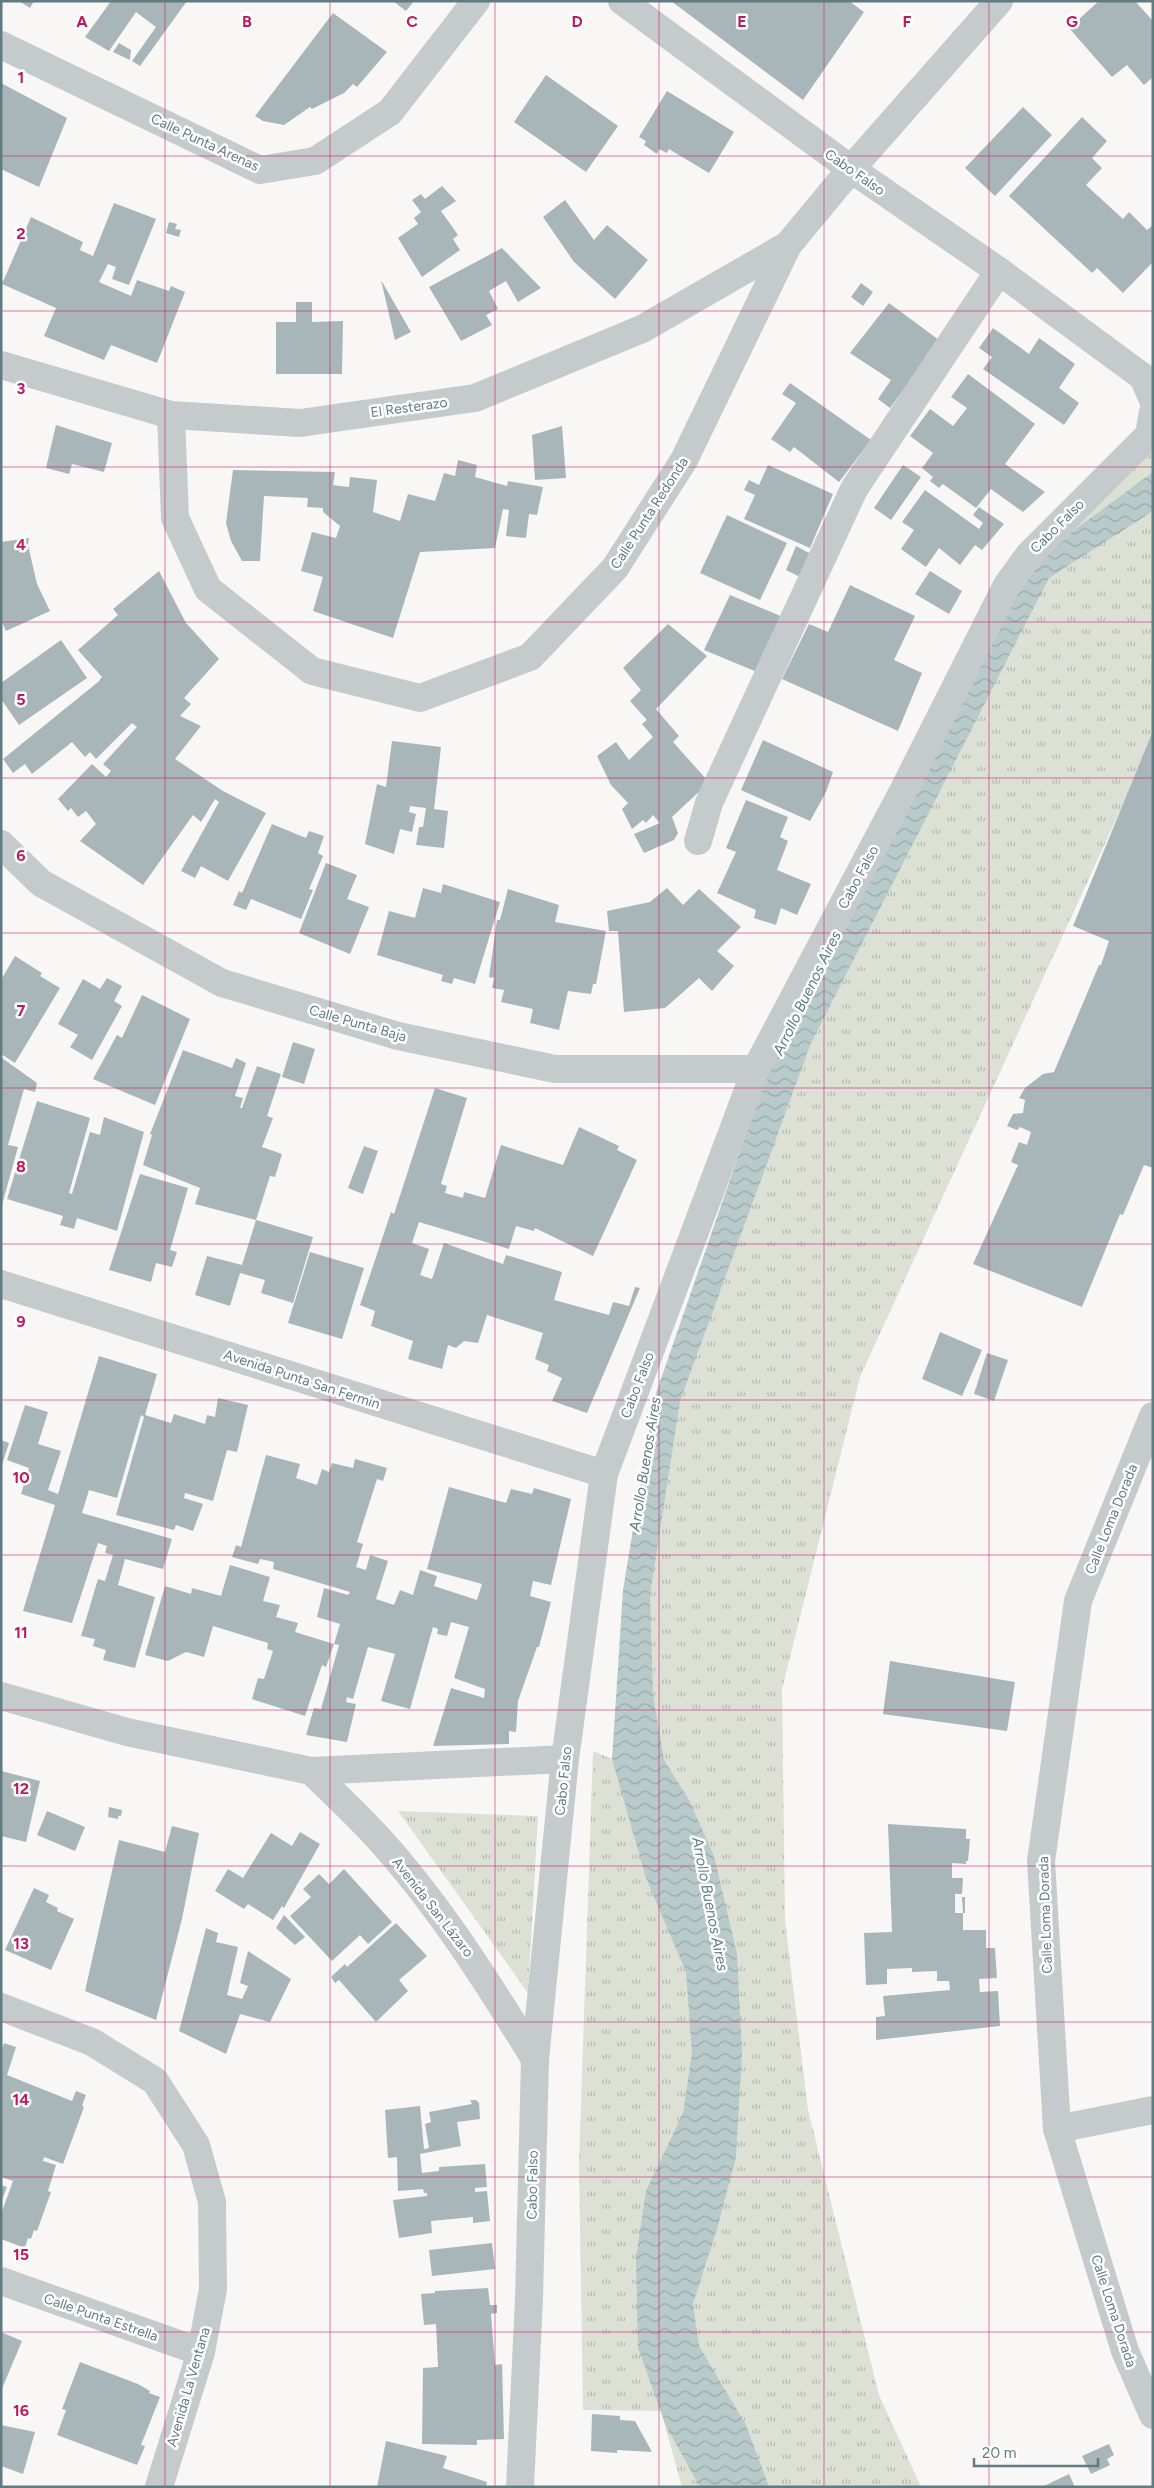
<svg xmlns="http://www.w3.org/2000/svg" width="1154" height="2488" viewBox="0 0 1154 2488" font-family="Figtree,sans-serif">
<defs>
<pattern id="grass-tufts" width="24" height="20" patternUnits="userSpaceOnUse" patternTransform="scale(1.25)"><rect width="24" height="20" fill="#dce0d5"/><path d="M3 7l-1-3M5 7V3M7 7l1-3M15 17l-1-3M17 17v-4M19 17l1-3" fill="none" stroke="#b6bbb2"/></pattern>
<pattern id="water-waves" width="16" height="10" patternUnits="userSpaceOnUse" patternTransform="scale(1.25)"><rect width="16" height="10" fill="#b9cacb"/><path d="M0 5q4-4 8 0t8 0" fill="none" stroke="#9aa9aa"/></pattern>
</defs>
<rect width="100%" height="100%" fill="#f8f7f5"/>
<g fill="url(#grass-tufts)">
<path d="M1153,447V739L860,1377L782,1689L785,1920L808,2110L879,2395L921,2487H682L661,2411L583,2410L579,2163L593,1751L612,1759L651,1419L785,1031L1027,565Z"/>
<path d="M398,1811L538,1816L528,1993Z"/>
</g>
<path fill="url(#water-waves)" d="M1153,472V511L1049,578L811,1043L680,1401L650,1595L653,1695L664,1760L689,1800L714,1856L737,1954L742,2053L736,2157L717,2229L693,2304L699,2346L746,2425L769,2487H700L666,2426L638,2348L636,2258L646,2191L683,2113L692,2053L686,1972L646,1878L612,1759L623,1590L655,1396L775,1050L1027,565Z"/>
<g fill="#a9b6b9">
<path d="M19,1H34L30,8Z"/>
<path d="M111,1H187L140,66L132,61L156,27L136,12L109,51L85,37Z"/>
<path d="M393,1H414L406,11Z"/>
<path d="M671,1H849L864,12L803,100Z"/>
<path d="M1099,1H1135L1153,21V77L1144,85L1127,65L1112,77L1069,28Z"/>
<path d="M333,13L387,52L357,87L353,84L344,93L312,109L310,107L284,125L263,121L255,116Z"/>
<path d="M119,43L131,50L130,60L113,52Z"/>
<path d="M546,75L618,126L586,172L514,122Z"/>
<path d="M1,83L67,118L39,187L1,169Z"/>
<path d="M667,91L734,132L709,173L669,149L667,153L659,149L657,154L644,145L646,141L639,137Z"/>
<path d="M1023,107L1052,135L995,196L965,168Z"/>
<path d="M1082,117L1107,141L1092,158L1102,168L1086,185L1123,219L1129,212L1147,230L1153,225V262L1123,293L1097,268L1092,273L1009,196Z"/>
<path d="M442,186L456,201L441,211L458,235L453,239L460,250L422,277L398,238L418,224L414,218L421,212L412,200L421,194L425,199Z"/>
<path d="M565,200L594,240L607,225L648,260L615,299L574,262L543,217Z"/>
<path d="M114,203L156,219L129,285L112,279L116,267L108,264L99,282L131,296L137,280L169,291L171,286L185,292L157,363L111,345L104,360L44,336L56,308L2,284L31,217L83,242L80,250L93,256Z"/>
<path d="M169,222L177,224L175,229L181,230L179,237L166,233Z"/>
<path d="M502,248L541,288L518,302L506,281L489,291L498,309L486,315L492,325L461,341L429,287Z"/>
<path d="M381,280L411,332L395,340Z"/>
<path d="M861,283L873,292L863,306L851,297Z"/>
<path d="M296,302H312V322L343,321L342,374H276V322H296Z"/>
<path d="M889,303L947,346L904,389L890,408L878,399L891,380L850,353Z"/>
<path d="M993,328L1029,354L1039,338L1075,364L1059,388L1079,403L1064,425L983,369L992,357L979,348Z"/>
<path d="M968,374L1035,424L1005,464L1045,492L1023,512L991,489L976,508L943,484L939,488L930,481L933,477L922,468L933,453L910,436L930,409L953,426L967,408L951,397Z"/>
<path d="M790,383L871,440L839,482L794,447L790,452L771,439L796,403L782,394Z"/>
<path d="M56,425L112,443L104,472L72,464L69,474L46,468Z"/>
<path d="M562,426L566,478L535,480L532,435Z"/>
<path d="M458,460L477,465L475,477L507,486L508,481L543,487L537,515L529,514L526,538L506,536L509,510L503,509L495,548L420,552L393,638L313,611L323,577L301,571L312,532L336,538L340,526L323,512V508L307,507L308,498L264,496L260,561H242L231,541L226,523L233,470L335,472L333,485L349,487L350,477L377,480L373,512L400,521L408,494L435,501L444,473L455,476Z"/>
<path d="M768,465L833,494L810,548L744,519L755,495L744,490L749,480L759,485Z"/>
<path d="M903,465L921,477L891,520L874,508Z"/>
<path d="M925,490L979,529L983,523L973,515L979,507L1004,524L982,550L975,545L960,565L939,548L926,567L901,549L914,530L902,522Z"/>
<path d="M727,515L787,543L760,600L700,573Z"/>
<path d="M29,538L28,545L37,584L50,611L6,631L1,620V542Z"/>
<path d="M796,546L811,554L800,577L786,570Z"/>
<path d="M159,571L186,623L219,659L184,698L191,704L180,716L201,726L175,759L223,791L266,813L228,881L201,866L195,878L181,871L219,802L215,799L201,822L193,815L143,885L80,841L96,824L86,811L78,817L71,808L68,811L58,799L92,764L106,777L111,771L103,764L137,727L132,723L96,759L90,752L85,757L72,742L32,774L25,764L13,773L3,759L98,682L102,677L78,650L118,615L113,609Z"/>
<path d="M930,571L962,591L949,614L915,594Z"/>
<path d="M850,585L915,616L894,660L922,673L898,731L782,679L809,624L828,632Z"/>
<path d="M730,595L783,617L757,672L704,650Z"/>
<path d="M668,624L707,656L656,709L679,736L673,742L707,780L705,786L672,817L678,833L674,840L644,853L634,834L660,823L653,815L646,823L643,820L632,829L622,809L628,803L611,785L597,756L616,742L629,760L653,737L642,724L647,720L630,701L641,690L623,668Z"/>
<path d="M61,640L87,678L19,725L1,699V683Z"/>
<path d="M1153,731V1168L1144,1165L1123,1215L1120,1214L1082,1307L973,1264L1018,1165L1011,1162L1019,1142L1027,1145L1031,1132L1020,1127L1017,1130L1007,1126L1013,1114L1023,1113L1025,1100L1019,1098L1025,1088L1043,1074L1054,1072L1099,965H1101L1109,941L1073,926Z"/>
<path d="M763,740L833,772L826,792L810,821L741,790Z"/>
<path d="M392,741L441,747L434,809L448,811L444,848L416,845L419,827H423L426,808L410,806L409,812L416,814L412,832L400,829L394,854L365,844L377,784L386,787Z"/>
<path d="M746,800L788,817L780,837L788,841L777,870L811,884L797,915L781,908L776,925L754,918L756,910L717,893L736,852L726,848Z"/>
<path d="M272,824L306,838L309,831L324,836L318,853L323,856L309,889L313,890L301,919L251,899L246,910L233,905L239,891L242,893Z"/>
<path d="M326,863L357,875L347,899L369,907L350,954L299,933Z"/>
<path d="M443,884L500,902L475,984L454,978L452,984L441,981L443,975L377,955L389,911L415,918L423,888L441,893Z"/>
<path d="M667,888L683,905L699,889L741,927L717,951L734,966L712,991L699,978L665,1008L624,1012L618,931H609L607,911L650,902Z"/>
<path d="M508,889L559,905L555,922L606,931L596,984H593L591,994L568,991L559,1030L530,1023L533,1009L501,1002L504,990L492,988L494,978L489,977L497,920H500Z"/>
<path d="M15,956L42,973L40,976L60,988L15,1063L1,1054V980Z"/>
<path d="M107,978L122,986L114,1001L122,1006L92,1060L70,1047L78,1035L58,1024L83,979L100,989Z"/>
<path d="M142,995L190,1019L155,1105L93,1079L117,1035L122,1038Z"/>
<path d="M293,1042L315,1049L304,1084L282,1077Z"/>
<path d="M183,1050L232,1068L236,1058L246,1063L235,1096L243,1098L240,1108H242L257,1066L281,1074L267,1116L273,1118L262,1147L282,1154L275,1177L270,1176L256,1220L195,1204L200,1188L143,1165L152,1135L150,1134Z"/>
<path d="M2,1058L37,1083L35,1092L24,1089L8,1145L18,1147L2,1205Z"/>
<path d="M435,1088L467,1098L441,1184L447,1186L445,1193L463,1198L464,1192L485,1198L501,1145L563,1165L579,1127L619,1146L617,1150L637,1160L593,1256L535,1228L534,1231L516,1226L509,1249L419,1222L412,1243L429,1249L420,1275L432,1279L444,1243L503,1264L506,1255L562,1272L554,1300L609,1315L613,1302L629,1306L635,1287L640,1288L587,1413L552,1401L562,1378L547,1371L549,1365L535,1359L543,1333L487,1315L478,1343L464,1341L456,1348L448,1345L442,1369L408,1359L413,1341L371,1326L375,1311L360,1305L391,1212L394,1214Z"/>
<path d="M37,1101L90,1118L69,1193L72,1194L90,1132L100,1135L104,1117L144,1132L117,1231L77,1218L74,1229L60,1225L63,1216L7,1199Z"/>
<path d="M364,1146L378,1151L363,1194L348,1188Z"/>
<path d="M140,1174L188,1188L170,1250L177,1252L172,1267L156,1263L151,1282L109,1270Z"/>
<path d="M256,1220L313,1237L293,1303L261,1293L265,1280L240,1273L230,1306L195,1295L207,1256L242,1265Z"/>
<path d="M310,1252L364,1268L342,1339L288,1323Z"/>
<path d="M940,1332L982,1350L962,1396L922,1379Z"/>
<path d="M987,1353L1008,1360L994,1401L974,1394Z"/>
<path d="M99,1356L157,1374L145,1415L171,1423L174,1414L205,1424L207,1415L215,1417L218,1398L248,1405L237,1452L227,1450L213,1501L185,1493L184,1498L203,1504L193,1531L176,1525L174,1530L116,1515L144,1417L141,1415L117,1498L89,1490L82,1513L172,1539L163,1569L125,1559L118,1585L155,1597L135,1668L103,1660L106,1650L93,1646L95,1639L81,1636L98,1579L105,1581L113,1555L105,1553L107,1546L98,1543L72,1623L23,1611L55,1505L21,1494L29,1468L7,1460L25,1405L48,1412L38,1444L61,1451L48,1490L58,1494Z"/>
<path d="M1,1440L9,1443L2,1465H1Z"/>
<path d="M266,1455L300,1464L296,1478L317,1485L322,1469L329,1472L332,1463L353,1468L355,1459L387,1468L383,1481L377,1479L357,1542L363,1544L356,1567L366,1570L370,1555L388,1561L376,1599L394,1605L400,1590L413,1595L420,1570L437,1576L434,1586L477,1600L482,1584L427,1569L449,1487L506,1503L511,1489L532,1494L534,1488L571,1499L551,1585L533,1581L530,1596L551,1602L539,1647H537L518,1701L516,1732L509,1731V1744L433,1746L451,1688L484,1698L485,1689L454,1678L469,1627L451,1622L447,1636L437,1634L438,1629L433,1627L410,1709L381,1701L395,1654L368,1647L353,1699L347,1697L346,1702L356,1704L347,1742L306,1735L314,1708L321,1709L339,1645L334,1644L340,1624L317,1617L324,1588L348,1595L350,1592L273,1569L274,1562L260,1559L258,1564L232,1557L236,1545L241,1547Z"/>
<path d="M230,1565L270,1577L263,1601L280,1605L276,1617L298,1623L295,1632L334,1644L326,1667L322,1665L305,1716L252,1699L258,1678L264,1679L273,1651L267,1649L268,1643L213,1626L204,1657L186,1652L168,1661L145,1655L165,1586L191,1594L192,1588L221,1596Z"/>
<path d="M890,1661L1015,1682L1007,1731L883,1714Z"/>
<path d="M1,1771L40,1781L26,1842L1,1836Z"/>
<path d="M109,1807L122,1810L121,1816H118V1819L108,1817Z"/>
<path d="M47,1811L85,1827L75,1851L37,1835Z"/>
<path d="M888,1824L966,1829V1839H970L968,1861H966V1864L952,1863V1878H963L962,1894H955V1913H963V1930H986V1948H995L997,1978L979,1979L980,1992L998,1991L1000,2026L876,2040V2017L885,2016L883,1996L950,1990L949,1981H937V1971L912,1972V1968L887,1969V1984L866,1985L864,1933L892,1932Z"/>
<path d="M172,1826L199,1833L182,1919L156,2020L85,1991L119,1840L165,1852Z"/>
<path d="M300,1832L320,1844L284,1908L282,1906L273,1920L248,1904L244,1909L215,1891L228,1869L243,1878L271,1833L292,1846Z"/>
<path d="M344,1869L392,1922L368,1944L360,1935L332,1961L290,1916L311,1897L303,1889L319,1874L329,1884Z"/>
<path d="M34,1888L49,1895L46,1902L58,1908L57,1911L74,1919L51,1970L5,1950Z"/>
<path d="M962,1897H965V1913H963Z"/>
<path d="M284,1915L305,1937L295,1945L276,1928Z"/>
<path d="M396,1923L427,1956L399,1980L408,1991L376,2022L339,1980L335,1983L331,1977L345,1964L347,1967Z"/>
<path d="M206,1928L218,1933L216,1942L238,1947L227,1995L242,1999L248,1986L240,1983L248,1951L291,1979L270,2022L240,2014L226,2054L179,2031Z"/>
<path d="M4,2043L16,2047L7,2075L72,2101L76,2091L86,2095L82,2106L84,2107L63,2164L44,2157L43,2161L56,2165L48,2191L51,2192L37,2231L34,2230L31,2239L28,2238L25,2248L1,2239V2214L13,2181L1,2177V2052Z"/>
<path d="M470,2100H476L479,2103L480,2119L457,2122L461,2146L420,2154L422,2173L439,2171V2167L485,2164L487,2187L475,2188V2192L487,2191L490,2221L473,2223V2217L431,2221L432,2233L399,2238L393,2200L427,2196V2193H424L423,2189L398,2191L397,2157L388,2158L385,2110L420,2106L424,2149L429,2148L425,2124L431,2122L429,2112L472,2104Z"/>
<path d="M1,2185L7,2187L1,2202Z"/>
<path d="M492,2243L495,2269L432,2276L429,2250Z"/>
<path d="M488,2288L490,2305H497V2313L491,2314L495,2365L502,2364L504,2439L477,2440V2445L422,2444L423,2368L438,2367L436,2324L424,2325L421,2294L435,2293V2291Z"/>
<path d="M1,2332L22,2341L1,2391Z"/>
<path d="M80,2362L138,2384L150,2391L149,2393L160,2397L141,2445L145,2446L137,2465L57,2435L66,2410L62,2409Z"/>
<path d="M592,2414L620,2416V2420L635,2421L652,2452L617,2450V2453L591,2451Z"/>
<path d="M1,2425L35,2432L23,2474L1,2466Z"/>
<path d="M386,2441L447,2456L443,2468L487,2482L486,2487H377Z"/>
<path d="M1109,2444L1114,2455L1107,2459L1110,2465L1091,2474L1082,2456Z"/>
<path d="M1069,2474L1075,2487H1042Z"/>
</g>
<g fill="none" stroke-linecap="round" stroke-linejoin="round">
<g stroke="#c5cbcd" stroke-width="28">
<path d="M622,1L851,169L999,271L1143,377L1153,400"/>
<path d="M1,45L260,170L315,161L390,112L476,1"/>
<path d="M1,365L171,415L300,423L475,398L642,329L788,245"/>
<path d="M171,415L175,518L208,589L312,671L420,698L530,657L615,568L684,460L788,245L851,169L999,1"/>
<path d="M698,841L709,803L854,489L999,271"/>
<path d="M1,844L41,883L222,983L398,1036L555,1069H756"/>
<path d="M1,1284L604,1474"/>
<path d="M1153,1416L1078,1601L1041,1861L1057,2129L1125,2351L1153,2415"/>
<path d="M1,1696L127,1732L311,1771L565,1759"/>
<path d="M311,1771C335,1794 359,1817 381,1841C441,1908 488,1983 535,2059"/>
<path d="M1,2007L92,2042L155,2081L196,2145L212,2202L213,2289L201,2352L159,2487"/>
<path d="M1057,2129L1153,2110"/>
<path d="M1,2281L201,2352"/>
<path d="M520,2487L529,2299L535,2059L565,1759L604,1474L756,1069L902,793L1007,585L1029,555L1149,435L1153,412"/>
</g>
</g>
<path fill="none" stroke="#c2185b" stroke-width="1" stroke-opacity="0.55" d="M165,1V2487M330,1V2487M495,1V2487M659,1V2487M824,1V2487M989,1V2487M1,156H1153M1,311H1153M1,467H1153M1,622H1153M1,778H1153M1,933H1153M1,1088H1153M1,1244H1153M1,1400H1153M1,1555H1153M1,1710H1153M1,1866H1153M1,2022H1153M1,2177H1153M1,2332H1153"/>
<g text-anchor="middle" stroke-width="5" stroke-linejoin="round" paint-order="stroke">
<g font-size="14" fill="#617b82" stroke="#fff">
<text transform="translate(205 142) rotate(25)" y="5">Calle Punta Arenas</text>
<text transform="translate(855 172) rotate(35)" y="5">Cabo Falso</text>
<text transform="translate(409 407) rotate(-8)" y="5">El Resterazo</text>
<text transform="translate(649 513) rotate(-57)" y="5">Calle Punta Redonda</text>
<text transform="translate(1057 526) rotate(-45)" y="5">Cabo Falso</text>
<text transform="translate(858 877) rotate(-62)" y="5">Cabo Falso</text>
<text transform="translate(358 1023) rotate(16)" y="5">Calle Punta Baja</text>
<text transform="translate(302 1379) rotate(18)" y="5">Avenida Punta San Fermin</text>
<text transform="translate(637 1385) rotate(-69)" y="5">Cabo Falso</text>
<text transform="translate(1111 1519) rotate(-68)" y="5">Calle Loma Dorada</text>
<text transform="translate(563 1781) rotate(-84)" y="5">Cabo Falso</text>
<text transform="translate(433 1907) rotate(52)" y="5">Avenida San Lázaro</text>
<text transform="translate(1045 1915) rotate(-92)" y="5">Calle Loma Dorada</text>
<text transform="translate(532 2185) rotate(-89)" y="5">Cabo Falso</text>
<text transform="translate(1114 2311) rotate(72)" y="5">Calle Loma Dorada</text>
<text transform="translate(101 2317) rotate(19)" y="5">Calle Punta Estrella</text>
<text transform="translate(188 2387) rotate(-74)" y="5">Avenida La Ventana</text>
</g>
<g font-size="15" font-style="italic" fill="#5c7c7c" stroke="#fff">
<text transform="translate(807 993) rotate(-64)" y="5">Arrollo Buenos Aires</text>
<text transform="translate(645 1464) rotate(-81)" y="5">Arrollo Buenos Aires</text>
<text transform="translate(710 1904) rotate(79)" y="5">Arrollo Buenos Aires</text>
</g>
</g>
<g font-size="16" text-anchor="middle" font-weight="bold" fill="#c2185b" stroke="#fff" stroke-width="5" stroke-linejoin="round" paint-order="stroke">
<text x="82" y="27">A</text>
<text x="247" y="27">B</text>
<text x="412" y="27">C</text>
<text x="577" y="27">D</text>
<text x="742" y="27">E</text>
<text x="907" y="27">F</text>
<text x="1072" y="27">G</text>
<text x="21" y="83">1</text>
<text x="21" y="239">2</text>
<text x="21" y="394">3</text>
<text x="21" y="550">4</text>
<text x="21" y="705">5</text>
<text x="21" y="861">6</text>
<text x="21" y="1016">7</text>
<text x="21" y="1172">8</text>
<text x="21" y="1327">9</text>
<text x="21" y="1483">10</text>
<text x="21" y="1638">11</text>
<text x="21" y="1794">12</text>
<text x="21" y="1949">13</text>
<text x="21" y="2105">14</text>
<text x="21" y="2260">15</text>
<text x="21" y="2416">16</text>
</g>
<rect width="1154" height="2488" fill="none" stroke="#617b82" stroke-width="5"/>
<path d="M974 2458v8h124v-8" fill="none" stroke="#617b82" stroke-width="2.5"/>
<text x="982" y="2458" font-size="15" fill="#617b82" stroke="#ffffff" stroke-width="4" paint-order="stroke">20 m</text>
</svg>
